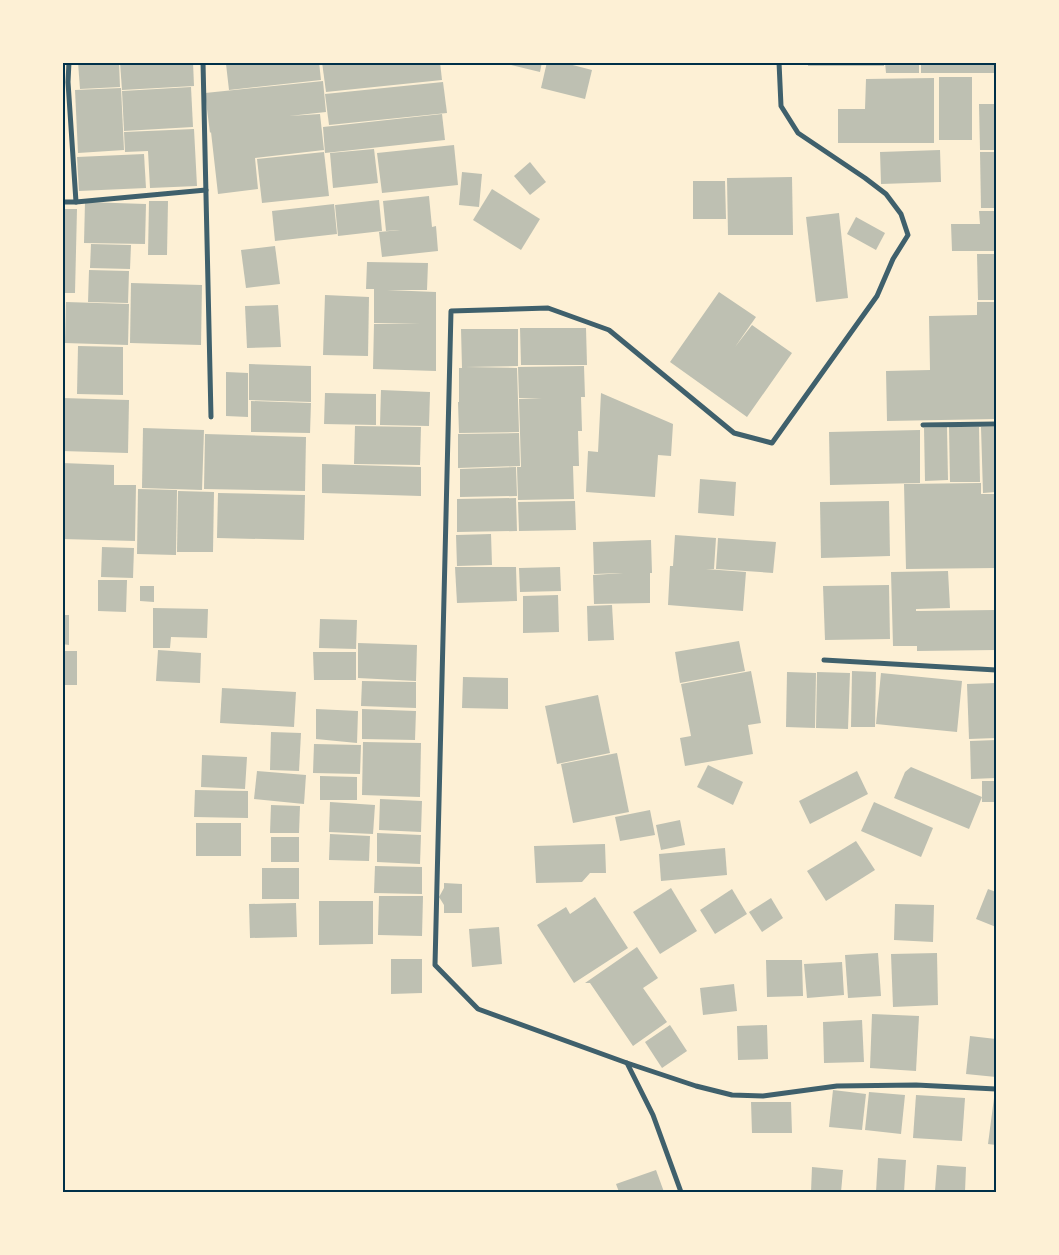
<svg xmlns="http://www.w3.org/2000/svg" width="1059" height="1255" viewBox="0 0 1059 1255" font-family="'Space Grotesk',sans-serif">
<rect width="100%" height="100%" fill="#fdf0d5"/>
<g fill="#bec0b2">
<path d="M78,62H119L120,87L80,89Z"/>
<path d="M120,62H193L194,86L122,90Z"/>
<path d="M229,62H319L321,80L229,90L226,64H229Z"/>
<path d="M322,62H440L442,80L326,92Z"/>
<path d="M499,62H542L540,72Z"/>
<path d="M547,62H561L592,70L585,99L541,88Z"/>
<path d="M664,62H710V64L664,65Z"/>
<rect x="808" y="62" width="76" height="4"/>
<path d="M885,62H919V73H886Z"/>
<rect x="921" y="62" width="75" height="11"/>
<rect x="939" y="77" width="33" height="63"/>
<path d="M934,78V143H838V109H865L866,79Z"/>
<path d="M323,81L326,112L289,116L320,114L324,150L255,158L258,189L218,194L211,132L210,133L205,93Z"/>
<path d="M443,82L447,113L329,125L325,94Z"/>
<path d="M191,87L193,127L124,131L122,91Z"/>
<path d="M121,88L124,150L78,153L75,90Z"/>
<path d="M62,95H65L64,132H62Z"/>
<path d="M979,104H996V150H980Z"/>
<path d="M442,114L445,140L325,153L323,127Z"/>
<path d="M194,129L197,186L150,188L148,151L125,152L124,132Z"/>
<path d="M454,145L458,185L382,193L377,153Z"/>
<path d="M374,149L378,183L333,188L330,153Z"/>
<path d="M940,150L941,182L881,184L880,152Z"/>
<path d="M324,152L329,196L262,203L257,159Z"/>
<path d="M980,152H996V208H981Z"/>
<path d="M144,154L146,188L79,191L77,157Z"/>
<path d="M530,162L546,182L530,195L514,176Z"/>
<path d="M462,172L482,174L479,207L459,205Z"/>
<path d="M792,177L793,235H728L727,178Z"/>
<path d="M693,181H725L726,219H693Z"/>
<path d="M492,189L540,219L521,250L473,220Z"/>
<path d="M429,196L432,227L436,226L438,251L382,257L379,232L400,230L386,231L383,201Z"/>
<path d="M379,200L382,231L338,236L335,205Z"/>
<path d="M149,201H168L167,255H148Z"/>
<path d="M85,202L146,204L145,244L84,243Z"/>
<path d="M334,204L337,234L275,241L272,211Z"/>
<path d="M62,209H77L75,293H62Z"/>
<path d="M979,211H996V251H952L951,224H980Z"/>
<path d="M839,213L848,298L816,302L806,217Z"/>
<path d="M856,217L885,233L876,250L847,234Z"/>
<path d="M91,244L131,245L130,269L90,268Z"/>
<path d="M275,246L280,284L246,288L241,250Z"/>
<path d="M977,254H996V300H978Z"/>
<path d="M367,262L428,263L427,290H387L436,292V371L373,369L374,324H420L374,323V289H366Z"/>
<path d="M89,270L129,271L128,303L88,302Z"/>
<path d="M131,283L202,285L201,345L130,343Z"/>
<path d="M719,292L756,317L735,347L752,325L792,353L747,417L670,362Z"/>
<path d="M325,295L369,297L368,356L323,355Z"/>
<path d="M66,302L129,304L128,345L65,343Z"/>
<path d="M977,302H996V419L887,421L886,371L930,370L929,316L977,315Z"/>
<path d="M278,305L281,347L247,348L245,306Z"/>
<path d="M520,328H586L587,365H521Z"/>
<path d="M461,329H518V366L465,367L517,368L519,432L459,433L458,402H459V368H462Z"/>
<path d="M78,346L123,347V395L77,394Z"/>
<path d="M249,364L311,366V402L249,400Z"/>
<path d="M584,366L585,397H581L582,431H578L579,466H573L574,499L518,500L517,467H521L519,399L542,398H519L518,367Z"/>
<path d="M226,372L248,373V417L226,416Z"/>
<path d="M381,390L430,392L429,426L380,425Z"/>
<path d="M325,393L376,394V425L324,424Z"/>
<path d="M601,393L673,424L671,456L658,455L655,497L586,492L588,451L598,452Z"/>
<path d="M62,398L129,400L128,453L62,451Z"/>
<path d="M251,401L311,403L310,433L251,432Z"/>
<path d="M355,426L421,427L420,465L354,464Z"/>
<path d="M947,427L948,480L925,481L924,428Z"/>
<path d="M949,427H979L980,482H950Z"/>
<path d="M981,427H996V492L983,493Z"/>
<path d="M143,428L204,430L202,490L142,488Z"/>
<path d="M920,430V483L830,485L829,432Z"/>
<path d="M519,433L520,466L458,468V434Z"/>
<path d="M205,434L306,437L305,491L204,489Z"/>
<path d="M62,463L114,465V485H136L135,541L62,539Z"/>
<path d="M322,464L421,467V496L322,493Z"/>
<path d="M516,467L517,496L460,497V469Z"/>
<path d="M700,479L736,482L734,516L698,513Z"/>
<path d="M981,483V494H996V568L906,569L904,484Z"/>
<path d="M138,489L177,490L176,555L137,554Z"/>
<path d="M178,491L214,492L213,552H177Z"/>
<path d="M218,493L305,495L304,540L217,538Z"/>
<path d="M516,498L517,531L457,532V499Z"/>
<path d="M575,501L576,530L519,531L518,502Z"/>
<path d="M889,501L890,556L821,558L820,502Z"/>
<path d="M491,534L492,565L457,566L456,535Z"/>
<path d="M675,535L716,538L714,569H706L746,572L743,611L668,605L670,566H673Z"/>
<path d="M718,538L776,542L773,573L716,569Z"/>
<path d="M651,540L652,573H650V603L594,604L593,575L623,573L594,574L593,542Z"/>
<path d="M102,547L134,548L133,578L101,577Z"/>
<path d="M455,567H516L517,601L457,603Z"/>
<path d="M560,567L561,591L520,592L519,568Z"/>
<path d="M948,571L950,608L916,609V611L995,610L996,650L917,651V646H893L891,572Z"/>
<path d="M98,580H127L126,612L98,611Z"/>
<path d="M889,585L890,639L825,640L823,586Z"/>
<path d="M140,586H154V602L140,601Z"/>
<path d="M558,595L559,632L523,633V596Z"/>
<path d="M612,605L614,640L588,641L587,606Z"/>
<path d="M153,608L208,609L207,638L171,637L170,648H153Z"/>
<path d="M62,615H69V645L62,644Z"/>
<path d="M320,619L357,620L356,649L319,648Z"/>
<path d="M739,641L745,671L680,683L675,652Z"/>
<path d="M358,643L417,645L416,681L358,678Z"/>
<path d="M158,650L201,653L200,683L156,681Z"/>
<rect x="62" y="651" width="15" height="34"/>
<path d="M313,652H356V680H314Z"/>
<path d="M751,671L761,723L748,725L753,754L685,766L680,738L691,736L681,684Z"/>
<path d="M852,671L876,672L875,727H851Z"/>
<path d="M787,672L816,673L815,728L786,727Z"/>
<path d="M817,672L850,673L848,729L816,728Z"/>
<path d="M881,673L962,681L957,732L876,724Z"/>
<path d="M463,677L508,678V709L462,708Z"/>
<path d="M362,681L416,682V708L361,706Z"/>
<path d="M996,683V738L969,739L967,684Z"/>
<path d="M222,688L296,692L294,727L220,723Z"/>
<path d="M598,695L610,753L557,764L545,706Z"/>
<path d="M316,709L358,711L357,743L316,739Z"/>
<path d="M362,709L416,711L415,740L362,739Z"/>
<path d="M271,732L301,733L299,771L270,770Z"/>
<path d="M996,740V778L971,779L970,741Z"/>
<path d="M363,742L421,743L420,797L362,795Z"/>
<path d="M314,744L361,745L360,774L313,773Z"/>
<path d="M617,753L629,812L573,823L561,764Z"/>
<path d="M202,755L247,757L245,789L201,787Z"/>
<path d="M708,765L743,782L733,805L697,787Z"/>
<path d="M911,767L982,797L969,829L894,798L905,772Z"/>
<path d="M257,771L306,775L304,804L254,799Z"/>
<path d="M857,771L868,794L810,824L799,801Z"/>
<path d="M320,776L357,777V800H320Z"/>
<rect x="982" y="781" width="14" height="21"/>
<path d="M195,790L248,791V818L194,817Z"/>
<path d="M380,799L422,801L421,832L379,830Z"/>
<path d="M330,802L375,805L373,834L329,832Z"/>
<path d="M874,802L933,828L921,857L861,831Z"/>
<path d="M271,805L300,806L299,833H270Z"/>
<path d="M650,810L655,835L620,841L615,817Z"/>
<path d="M680,820L685,845L661,850L656,825Z"/>
<rect x="196" y="823" width="45" height="33"/>
<path d="M377,833L421,835L420,864L377,862Z"/>
<path d="M330,834L370,836L369,861L329,860Z"/>
<rect x="271" y="837" width="28" height="25"/>
<path d="M856,841L875,870L826,901L807,871Z"/>
<path d="M605,844L606,873H590L582,882L536,883L534,846Z"/>
<path d="M725,848L727,875L661,881L659,854Z"/>
<path d="M375,866L422,867V894L374,893Z"/>
<rect x="262" y="868" width="37" height="31"/>
<path d="M444,883L462,884V913H444V905L439,897L444,888Z"/>
<path d="M671,888L697,931L660,954L633,912Z"/>
<path d="M732,889L747,914L715,934L700,910Z"/>
<path d="M988,889L996,892V927L976,919Z"/>
<path d="M379,896H423L422,936L378,935Z"/>
<path d="M595,897L628,948L574,983L537,925L566,907L570,914Z"/>
<path d="M771,898L783,918L762,932L749,912Z"/>
<path d="M319,901H373V944L319,945Z"/>
<path d="M296,903L297,937L250,938L249,904Z"/>
<path d="M895,904L934,905L933,942L894,940Z"/>
<path d="M499,927L502,964L472,967L469,929Z"/>
<path d="M637,947L658,978L643,988L667,1022L633,1046L590,983H585Z"/>
<path d="M878,953L881,996L848,998L845,955Z"/>
<path d="M937,953L938,1005L893,1007L891,954Z"/>
<path d="M391,959H422V993L391,994Z"/>
<path d="M766,960H802L803,996L767,997Z"/>
<path d="M842,962L844,995L807,998L804,964Z"/>
<path d="M734,984L737,1011L703,1015L700,988Z"/>
<path d="M872,1014L919,1016L916,1071L870,1068Z"/>
<path d="M862,1020L864,1062L824,1063L823,1022Z"/>
<path d="M670,1025L687,1051L662,1068L645,1042Z"/>
<path d="M767,1025L768,1059L738,1060L737,1026Z"/>
<path d="M970,1036L996,1039V1077L966,1074Z"/>
<path d="M833,1090L866,1094L862,1130L829,1127Z"/>
<path d="M869,1092L905,1095L901,1134L865,1130Z"/>
<path d="M916,1095L965,1098L962,1141L913,1138Z"/>
<path d="M994,1098H996V1145L988,1144Z"/>
<path d="M751,1102H791L792,1133H752Z"/>
<path d="M878,1158L906,1160L904,1192H876Z"/>
<path d="M937,1165L966,1167L965,1192H925V1190L935,1191Z"/>
<path d="M812,1167L843,1170L841,1192H811Z"/>
<path d="M656,1170L664,1192H619L616,1184Z"/>
</g>
<g fill="none" stroke-linecap="round" stroke-linejoin="round">
<g stroke="#3f606c" stroke-width="5">
<path d="M69,62L68,82L76,202"/>
<path d="M203,62L211,417"/>
<path d="M62,202H76L206,190"/>
<path d="M923,425L996,424"/>
<path d="M824,660L996,670"/>
<path d="M627,1063L696,1086L732,1095L763,1096L837,1086L916,1085L996,1089"/>
<path d="M681,1192L653,1115L627,1063L478,1009L435,965L451,311L548,308L609,330L734,433L772,443L877,296L893,259L908,235L901,214L886,194L865,178L798,133L781,106L779,62"/>
</g>
</g>
<rect width="1059" height="1255" fill="none" stroke="#fdf0d5" stroke-width="128"/>
<rect x="64" y="64" width="931" height="1127" fill="none" stroke="#003049" stroke-width="2"/>
</svg>
